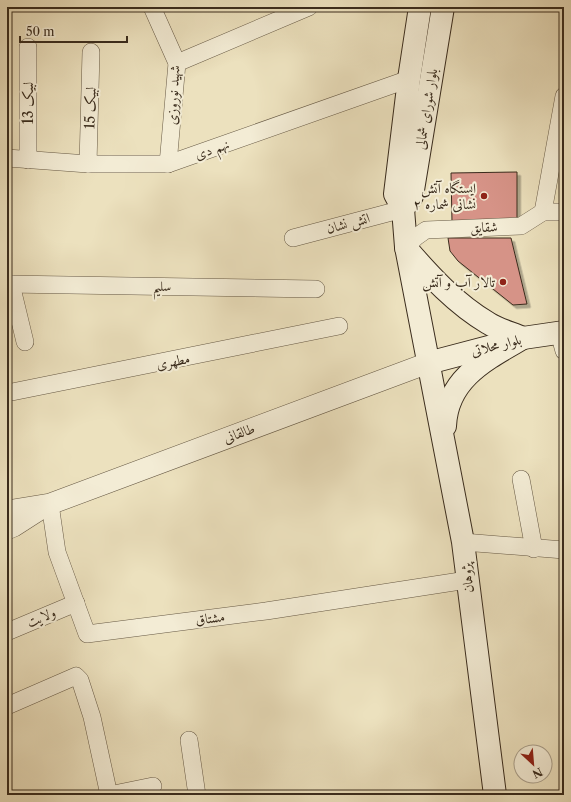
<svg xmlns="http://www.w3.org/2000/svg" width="571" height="802" viewBox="0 0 571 802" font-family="'Libre Caslon Text',Amiri,serif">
<defs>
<filter id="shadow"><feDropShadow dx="3.5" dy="3.5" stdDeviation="0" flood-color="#0004"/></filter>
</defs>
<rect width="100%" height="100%" fill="#ece1be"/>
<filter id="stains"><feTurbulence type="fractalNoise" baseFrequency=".005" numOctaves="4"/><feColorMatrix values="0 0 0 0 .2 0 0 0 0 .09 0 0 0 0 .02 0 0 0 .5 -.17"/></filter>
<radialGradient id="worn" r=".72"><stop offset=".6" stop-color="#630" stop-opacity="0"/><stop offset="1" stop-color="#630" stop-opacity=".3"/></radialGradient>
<g fill="#d69387" stroke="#3a2c1d" filter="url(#shadow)">
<path d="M517,172V220L452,222L451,173Z"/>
<path d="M448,238H511L527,304L513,305L458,261L450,251Z"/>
</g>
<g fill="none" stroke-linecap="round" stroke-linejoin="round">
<defs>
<g id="minor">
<path d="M152,7L177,63L168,164"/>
<path d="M28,47V160"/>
<path d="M177,63L309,7"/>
<path d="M7,158L88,164H168L409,79"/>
<path d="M88,164L91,52"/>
<path d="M543,212L564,96"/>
<path d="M293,238L403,209"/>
<path d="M406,247L416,237L426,230L521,226L543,212H564"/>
<path d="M7,284L316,289"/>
<path d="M11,284L25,342"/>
<path d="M559,333L564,351"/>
<path d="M7,393L339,326"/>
<path d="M521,479L534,549"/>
<path d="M50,504L57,552L87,634L266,611L467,580"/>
<path d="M463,542L564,550"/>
<path d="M7,632L76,603"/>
<path d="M7,706L76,676L80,680L92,717L109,795"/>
<path d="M189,740L197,795"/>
<path d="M109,795L153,786"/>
</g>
<g id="tertiary">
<path d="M7,511L50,504L428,363"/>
<path d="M7,529L14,526L42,508"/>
</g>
<g id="secondary">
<path d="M420,7L409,79L395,194L403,209L406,247L463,542L495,795"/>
<path d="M403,209L412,196L443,7"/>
<path d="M406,248C430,276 456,304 488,323C499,330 512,333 523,338C487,359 447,378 445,426"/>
<path d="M428,363L523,338L564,332"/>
</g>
</defs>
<use href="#minor" stroke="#665945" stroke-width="18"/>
<use href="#tertiary" stroke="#665945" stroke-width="22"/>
<use href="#secondary" stroke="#3a2c1d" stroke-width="24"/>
<use href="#minor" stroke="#f3ecd5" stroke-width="17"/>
<use href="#tertiary" stroke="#f3ecd5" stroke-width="21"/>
<use href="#secondary" stroke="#f3ecd5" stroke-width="22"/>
</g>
<g fill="#8f2418" stroke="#f3ecd5" stroke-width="1.5">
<circle cx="484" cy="196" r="4"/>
<circle cx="503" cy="282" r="4"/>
</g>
<g text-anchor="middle" stroke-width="4" stroke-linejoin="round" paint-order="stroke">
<g font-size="14" fill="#3a2c1d" stroke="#f3ecd5">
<text transform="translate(173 95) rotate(-87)" y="5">شهید نوروزی</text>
<text transform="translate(28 103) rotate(-90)" y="5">لبیک 13</text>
<text transform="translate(90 108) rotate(-88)" y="5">لبیک 15</text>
<text transform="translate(426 109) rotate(-81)" y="5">بلوار شورای شمالی</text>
<text transform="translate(212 149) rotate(-19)" y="5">نهم دی</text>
<text transform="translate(348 223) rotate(-15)" y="5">اتش نشان</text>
<text transform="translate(484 227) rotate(-2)" y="5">شقایق</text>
<text transform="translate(162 286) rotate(1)" y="5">سلیم</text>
<text transform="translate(496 345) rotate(-14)" y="5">بلوار محلاتی</text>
<text transform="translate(173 361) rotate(-11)" y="5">مطهری</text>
<text transform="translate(239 433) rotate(-20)" y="5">طالقانی</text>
<text transform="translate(467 578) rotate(-96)" y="5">پژوهان</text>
<text transform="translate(41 617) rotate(-23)" y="5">ولایت</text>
<text transform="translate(210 618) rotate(-7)" y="5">مشتاق</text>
</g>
<g font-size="14" fill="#3a2c1d" stroke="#f3ecd5" text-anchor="end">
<text x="476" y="193">ایستگاه آتش<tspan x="476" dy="16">نشانی شماره ۲</tspan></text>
<text x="495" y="287">تالار آب و آتش</text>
</g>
</g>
<rect width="571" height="802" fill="none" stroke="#ece1be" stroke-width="24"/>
<rect x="8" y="8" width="555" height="786" fill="none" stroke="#3a2c1d" stroke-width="2"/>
<rect x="12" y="12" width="547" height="778" fill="none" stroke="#3a2c1d"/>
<g transform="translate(533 764) rotate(154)"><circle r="19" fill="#f3ecd5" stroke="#a99f8b"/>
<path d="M0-3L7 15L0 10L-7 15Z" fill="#8f2418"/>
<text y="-6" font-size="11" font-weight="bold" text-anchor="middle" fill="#3a2c1d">N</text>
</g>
<path d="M20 36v6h107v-6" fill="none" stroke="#3a2c1d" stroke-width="2"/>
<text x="26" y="36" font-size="12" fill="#3a2c1d" stroke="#f3ecd5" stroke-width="3" paint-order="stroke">50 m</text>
<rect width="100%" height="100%" filter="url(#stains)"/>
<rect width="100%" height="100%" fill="url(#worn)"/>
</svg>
